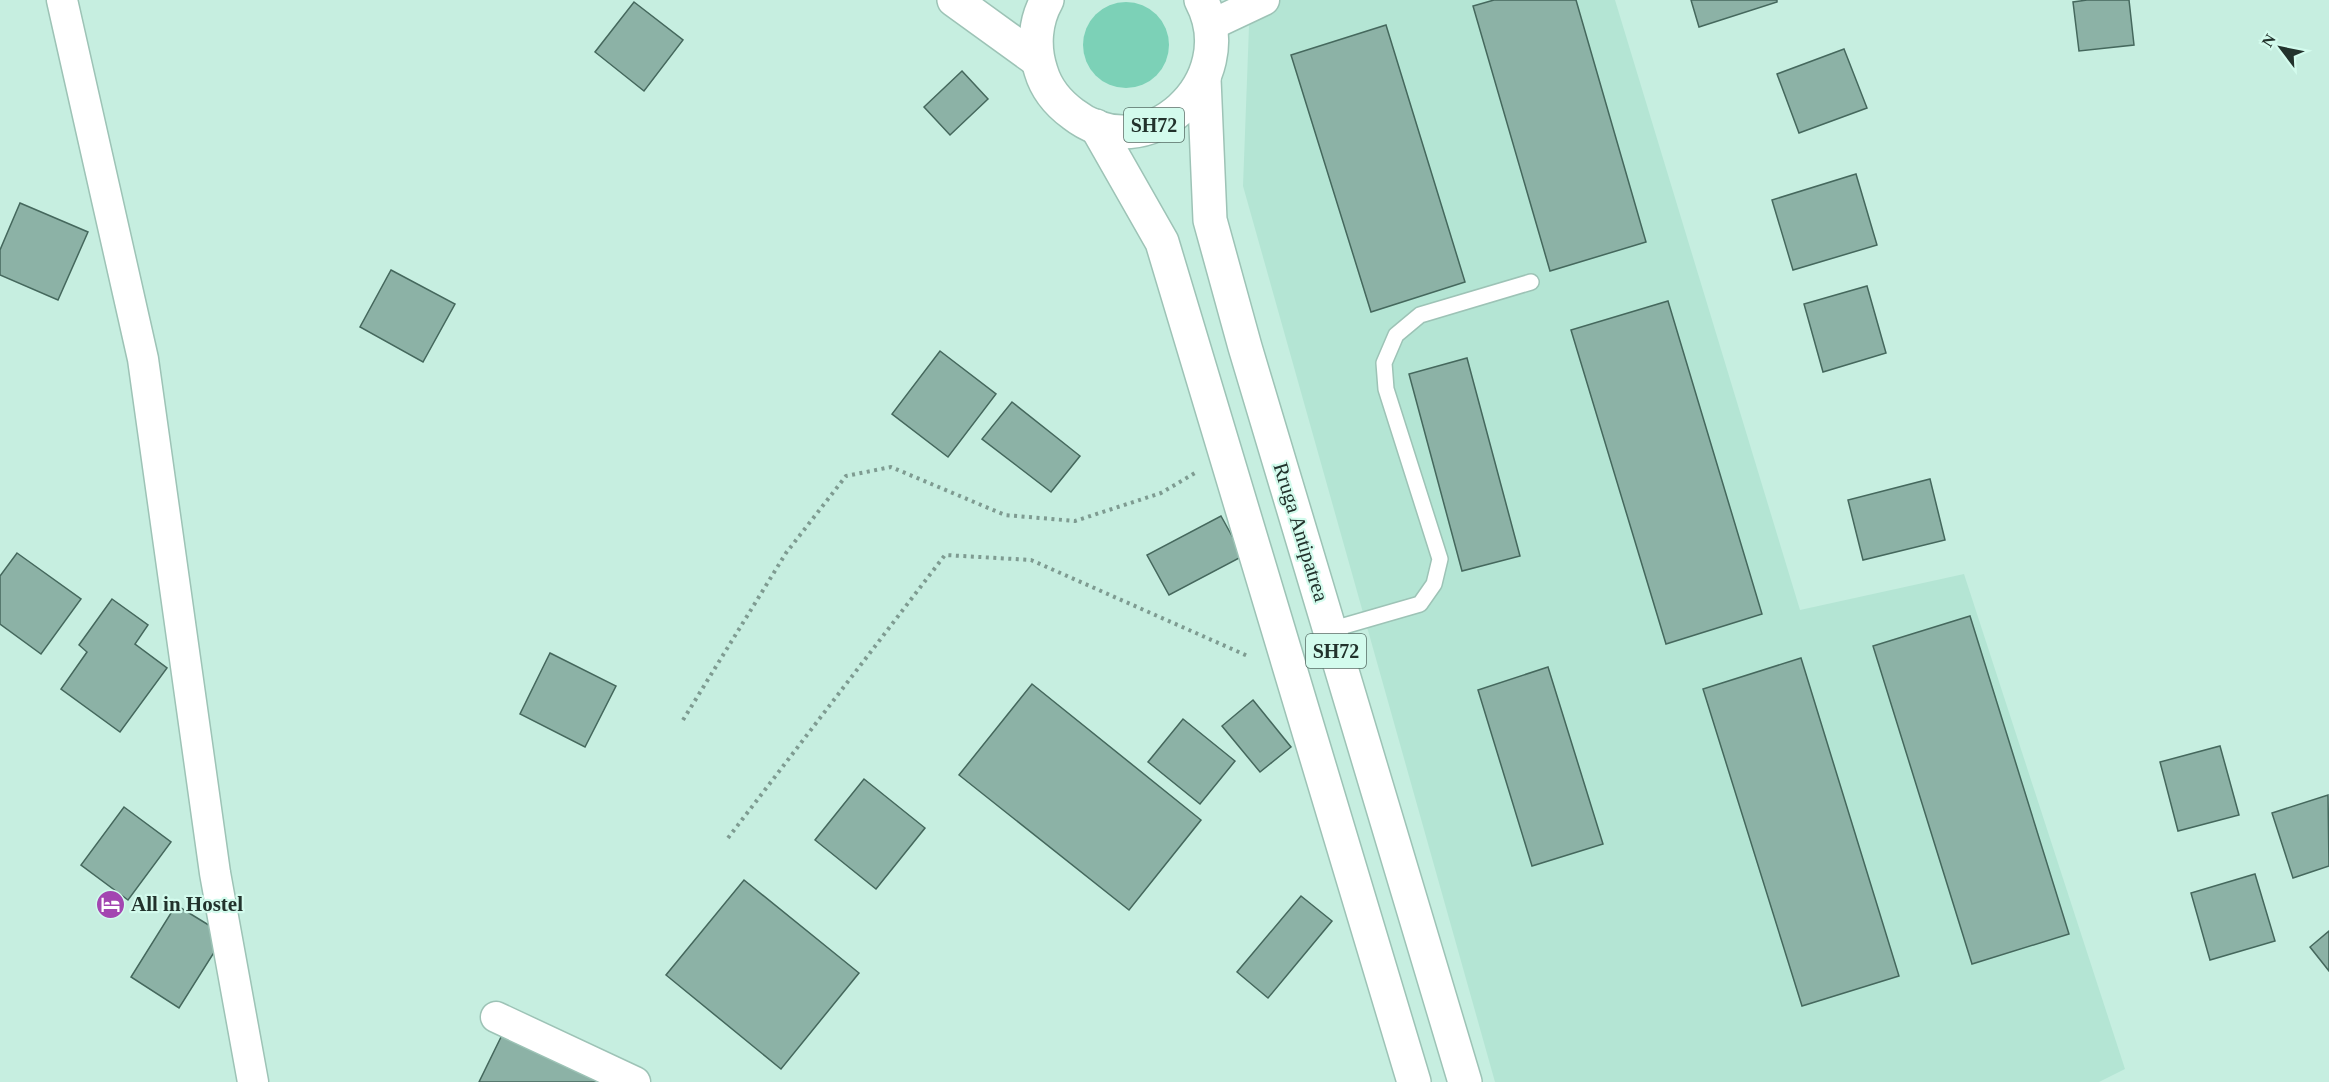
<svg xmlns="http://www.w3.org/2000/svg" width="2329" height="1082" viewBox="0 0 2329 1082" font-family="Georgia,serif">
<rect width="100%" height="100%" fill="#c6eee0"/>
<path fill="#b4e5d4" d="M1250,0H1615L1800,610L1964,574L2125,1069L2099,1082H1495L1243,186Z"/>
<circle fill="#7cd1b7" cx="1126" cy="45" r="43"/>
<g fill="#8cb2a6" stroke="#45685d" stroke-width="1.5">
<path d="M1494,0H1576L1646,242L1550,271L1473,6Z"/>
<path d="M1691,0H1777V2L1699,27Z"/>
<path d="M2087,0H2129L2134,45L2079,51L2073,2Z"/>
<path d="M634,2L683,40L644,91L595,52Z"/>
<path d="M1386,25L1465,282L1371,312L1291,55Z"/>
<path d="M1844,49L1867,108L1799,133L1777,74Z"/>
<path d="M962,71L988,99L950,135L924,107Z"/>
<path d="M1856,174L1877,245L1793,270L1772,200Z"/>
<path d="M20,203L88,232L58,300L0,275V250Z"/>
<path d="M391,270L455,304L423,362L360,327Z"/>
<path d="M1867,286L1886,353L1823,372L1804,304Z"/>
<path d="M1668,301L1762,614L1666,644L1571,330Z"/>
<path d="M940,351L996,394L948,457L892,414Z"/>
<path d="M1467,358L1520,556L1462,571L1409,374Z"/>
<path d="M1012,402L1080,456L1051,492L982,439Z"/>
<path d="M1930,479L1945,540L1863,560L1848,500Z"/>
<path d="M1221,516L1243,556L1169,595L1147,555Z"/>
<path d="M17,553L81,599L41,654L0,624V576Z"/>
<path d="M112,599L148,625L135,644L167,668L120,732L61,689L87,652L79,645Z"/>
<path d="M1970,616L2069,934L1972,964L1873,646Z"/>
<path d="M550,653L616,686L585,747L520,714Z"/>
<path d="M1801,658L1899,976L1802,1006L1703,689Z"/>
<path d="M1548,667L1603,844L1532,866L1478,690Z"/>
<path d="M1032,684L1201,820L1129,910L959,775Z"/>
<path d="M1253,700L1291,747L1260,772L1222,726Z"/>
<path d="M1183,719L1235,761L1200,804L1148,762Z"/>
<path d="M2220,746L2239,815L2178,831L2160,762Z"/>
<path d="M864,779L925,828L876,889L815,840Z"/>
<path d="M2328,795L2329,866L2293,878L2272,813Z"/>
<path d="M124,807L171,842L128,900L81,865Z"/>
<path d="M2255,874L2275,941L2210,960L2191,893Z"/>
<path d="M744,880L859,973L781,1069L666,975Z"/>
<path d="M1301,896L1332,921L1268,998L1237,972Z"/>
<path d="M176,905L225,935L179,1008L131,977Z"/>
<path d="M2329,931V971L2310,947Z"/>
<path d="M503,1033L606,1082H479Z"/>
</g>
<g fill="none" stroke-linecap="round" stroke-linejoin="round">
<defs>
<path id="service" d="M1330,630L1420,604L1434,584L1440,559L1386,389L1384,363L1396,335L1420,315L1531,282"/>
<g id="minor">
<path d="M62,0L143,359L215,873L253,1082"/>
<path d="M1211,25L1264,0"/>
<path d="M496,1017L635,1082"/>
</g>
<g id="primary">
<path d="M954,0L1037,60"/>
<path d="M1047,0C1035,21 1033,47 1041,71C1046,88 1058,103 1073,114C1146,171 1244,81 1201,0"/>
<path d="M1204,79L1210,220L1245,347L1465,1082"/>
<path d="M1096,126L1162,242L1414,1082"/>
</g>
</defs>
<use href="#service" stroke="#9dc3b6" stroke-width="18"/>
<use href="#minor" stroke="#9dc3b6" stroke-width="33"/>
<use href="#primary" stroke="#9dc3b6" stroke-width="36"/>
<g stroke="#7e9b91" stroke-width="4" stroke-dasharray="3 4.5" stroke-linecap="butt">
<path d="M683,720L786,553L846,476L891,467L1005,515L1075,521L1161,493L1195,473"/>
<path d="M728,838L945,555L1031,560L1250,657"/>
</g>
<use href="#service" stroke="#fff" stroke-width="15"/>
<use href="#minor" stroke="#fff" stroke-width="30"/>
<use href="#primary" stroke="#fff" stroke-width="33"/>
</g>
<defs>
<symbol id="hotel-disc" viewBox="-11 -11 22 22"><circle r="9.5" fill="#a346b1" stroke="#d3fbed"/><path d="M-6-4.5h1.5V1H6V5H4.5V3h-9V5H-6ZM-4 0a1.8 1.8 0 1 1 3.6 0ZM.5 0V-2.5h3Q6-2.5 6 0Z" fill="#fff"/></symbol>
</defs>
<g fill-rule="evenodd">
<use href="#hotel-disc" x="94" y="888" width="33" height="33"/>
</g>
<g text-anchor="middle" stroke-width="4.5" stroke-linejoin="round" paint-order="stroke">
<g fill="#d3fbed" stroke="#576e66" stroke-width="1.5">
<rect x="1124" y="108" width="60" height="34" rx="4.5"/>
<rect x="1306" y="634" width="60" height="34" rx="4.5"/>
</g>
<g font-size="20" font-weight="bold" fill="#22322c">
<text x="1154" y="132">SH72</text>
<text x="1336" y="658">SH72</text>
</g>
<g font-size="21" fill="#22322c" stroke="#d3fbed">
<text transform="translate(1301 532) rotate(73)" y="7">Rruga Antipatrea</text>
</g>
<g font-size="21" font-weight="bold" fill="#22322c" stroke="#d3fbed" text-anchor="start">
<text x="131" y="911">All in Hostel</text>
</g>
</g>
<g transform="translate(2281 48) rotate(302)" stroke="#d3fbed" stroke-width="4.5" paint-order="stroke">
<path d="M0-4.5L10 22L0 15L-10 22Z" fill="#22322c"/>
<text y="-9" font-size="16" font-weight="bold" text-anchor="middle" fill="#22322c">N</text>
</g>
</svg>
